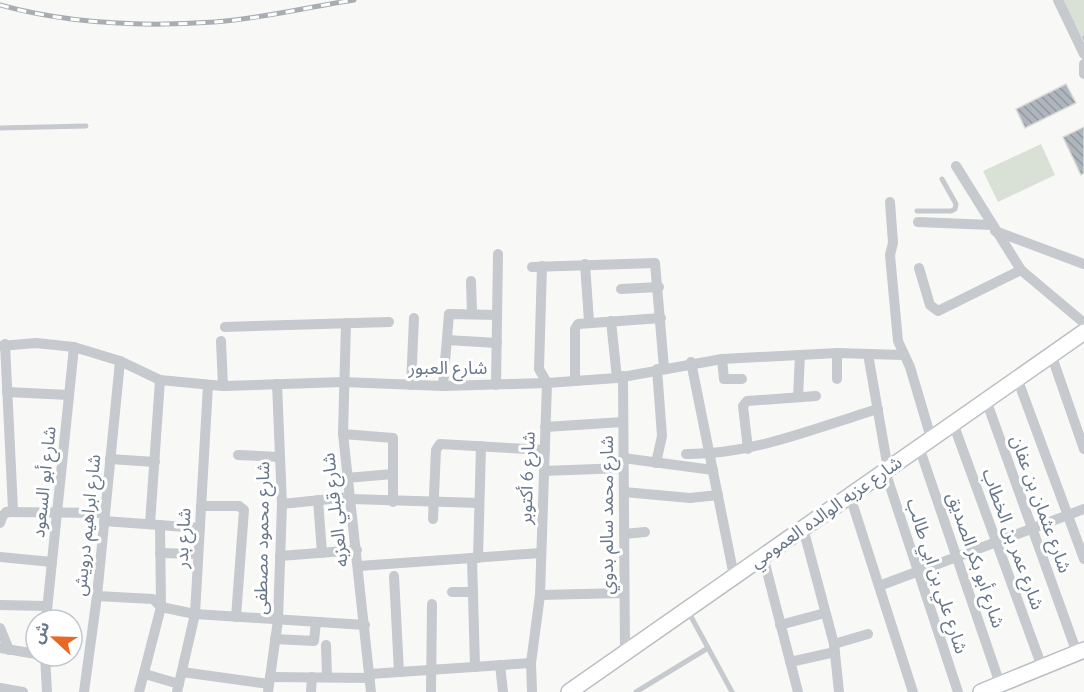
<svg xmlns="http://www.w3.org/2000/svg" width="1084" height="692" viewBox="0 0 1084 692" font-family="'IBM Plex Sans','Noto Sans Arabic',sans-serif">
<defs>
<pattern id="grass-tufts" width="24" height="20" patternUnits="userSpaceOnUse" patternTransform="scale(1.5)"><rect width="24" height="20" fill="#d9e1d7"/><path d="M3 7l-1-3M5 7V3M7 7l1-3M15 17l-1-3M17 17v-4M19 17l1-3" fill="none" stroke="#b4bbb4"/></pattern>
<pattern id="building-back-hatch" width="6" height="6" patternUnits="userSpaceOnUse" patternTransform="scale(1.5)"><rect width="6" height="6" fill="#aeb5bc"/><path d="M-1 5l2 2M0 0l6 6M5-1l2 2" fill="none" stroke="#91989f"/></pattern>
</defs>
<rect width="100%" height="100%" fill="#f8f9f6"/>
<path fill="url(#grass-tufts)" d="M1063,0H1084V42Z"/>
<g fill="#d9e1d7">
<path d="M1084,1V32L1072,12Z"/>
<path d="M1041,144L1055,175L998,202L983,171Z"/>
</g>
<g fill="url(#building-back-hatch)" stroke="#dadad8" stroke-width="1.5">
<path d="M1066,84L1076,103L1025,128L1016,109Z"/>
<path d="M1084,127V173L1081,175L1063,137Z"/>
</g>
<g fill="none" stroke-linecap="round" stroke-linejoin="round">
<defs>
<g id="secondary">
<path d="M569,692L1084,332"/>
<path d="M981,692L1084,650"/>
</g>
</defs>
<use href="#secondary" stroke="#bbbfc4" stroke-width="18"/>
<g stroke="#c6c9cd" stroke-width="5">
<path d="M0,128L86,126"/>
<path d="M917,211H951L955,209L956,204L942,179"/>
<path d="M688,611L732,692"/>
<path d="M636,692L708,648"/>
</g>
<g stroke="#c6c9cd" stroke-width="10">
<path d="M1058,0L1084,54"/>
<path d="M1084,64V74"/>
<path d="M956,166L1021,270L1084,323"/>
<path d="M890,202L893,243L890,255L898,341L910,367L931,438"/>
<path d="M918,222L991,225"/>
<path d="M995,231L1084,264"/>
<path d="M585,264L589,321"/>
<path d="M532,267L655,263L664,368"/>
<path d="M919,268L930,305L938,311L1021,270"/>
<path d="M471,281L472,313"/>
<path d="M621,289L659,287"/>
<path d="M611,321L617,378"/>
<path d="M346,323L343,434L371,692"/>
<path d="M225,327L389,322"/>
<path d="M447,340L497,343"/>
<path d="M221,341L223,386"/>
<path d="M0,346L36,343L74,347L120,361L160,380L223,386L343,382L443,386L547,383L617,378L722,359L837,353L903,355"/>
<path d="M868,354L888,469"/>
<path d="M1051,354L1084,449"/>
<path d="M722,359L724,379H742"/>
<path d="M691,362L734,576"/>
<path d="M623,376L625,653"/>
<path d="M1017,378L1084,559"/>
<path d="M837,379V353"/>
<path d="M575,381V329L578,324L661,318"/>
<path d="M411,385L414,318"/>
<path d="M496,385L498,254"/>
<path d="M443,386L449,314L497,315"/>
<path d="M7,392L69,395"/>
<path d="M798,397L800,355"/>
<path d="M986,400L1077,653"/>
<path d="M953,423L1042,667"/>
<path d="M545,427L623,422"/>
<path d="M343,434L393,438V502"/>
<path d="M919,447L1000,684"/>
<path d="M748,449L743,406L747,401L816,396"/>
<path d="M686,454C752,455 815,428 878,409"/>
<path d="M238,455L280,457"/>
<path d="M623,458L713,470"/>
<path d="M110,459L155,462"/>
<path d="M656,463L662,436L657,369"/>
<path d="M544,471L623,468"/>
<path d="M885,471L958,692"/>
<path d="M346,478L393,474"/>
<path d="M624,492L690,498L718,495"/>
<path d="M850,496L913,692"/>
<path d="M351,499L479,503"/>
<path d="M318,500L322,553"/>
<path d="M282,504L349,497"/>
<path d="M201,506H239L244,510L236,617"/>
<path d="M6,512L105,513"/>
<path d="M433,519L436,450L440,444L545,450"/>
<path d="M104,521L200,528"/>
<path d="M0,523L3,515L13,509L5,344"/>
<path d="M150,524L160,380"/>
<path d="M803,528L834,644L839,692"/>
<path d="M624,534L645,532"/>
<path d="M160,553L198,554"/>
<path d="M280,556L357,550"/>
<path d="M763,556L798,692"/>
<path d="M0,557L52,562"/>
<path d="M472,558L475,667"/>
<path d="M478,558L481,446"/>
<path d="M359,566L541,553"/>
<path d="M394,576L399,672"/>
<path d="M879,586L1084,509"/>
<path d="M452,592H473"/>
<path d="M540,595L624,593"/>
<path d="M97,596L153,599L161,607L195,614L365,625"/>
<path d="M0,605L47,606"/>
<path d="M46,620L74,347"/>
<path d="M780,625L825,613"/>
<path d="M0,628L9,650"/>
<path d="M275,639L314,641L316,622"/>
<path d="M834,644L868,634"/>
<path d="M326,645L327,677"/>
<path d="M0,648L36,654"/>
<path d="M45,656L47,692"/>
<path d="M790,662L835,652"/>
<path d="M500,665L503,692"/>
<path d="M182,672L269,684"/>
<path d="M145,674L179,684"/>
<path d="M370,674L531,663"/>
<path d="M270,677L370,678"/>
<path d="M0,688L23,692"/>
<path d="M84,692L97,596L120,361"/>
<path d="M139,692L161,607L160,525"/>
<path d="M177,692L195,614L208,385"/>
<path d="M268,692L278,620L282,504L277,384"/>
<path d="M311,692L312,677"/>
<path d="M431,692L432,604"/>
<path d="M532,692L531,663L540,595L547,383L539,369L542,266"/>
</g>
<use href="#secondary" stroke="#fff" stroke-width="15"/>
<defs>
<path id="rail" d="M0,5C69,24 143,27 214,22C260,19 308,7 354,0"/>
</defs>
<use href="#rail" stroke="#a8adb4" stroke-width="5"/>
<use href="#rail" stroke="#fff" stroke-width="3" stroke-dasharray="9" stroke-linecap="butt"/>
</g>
<g text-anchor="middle" stroke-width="6" stroke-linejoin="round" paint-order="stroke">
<g font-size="18" fill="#677688" stroke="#fff">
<text x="448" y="374">شارع العبور</text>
<text transform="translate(527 478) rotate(-88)" y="6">شارع 6 أكتوبر</text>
<text transform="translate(44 482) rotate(-84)" y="6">شارع أبو السعود</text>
<text transform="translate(1041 504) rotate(70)" y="6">شارع عثمان بن عفان</text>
<text transform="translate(335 510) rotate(-97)" y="6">شارع قبلي العزبه</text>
<text transform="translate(826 512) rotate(-35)" y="6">شارع عزبه الوالده العمومي</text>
<text transform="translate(607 515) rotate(-90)" y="6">شارع محمد سالم بدوي</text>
<text transform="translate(87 525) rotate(-84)" y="6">شارع ابراهيم درويش</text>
<text transform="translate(183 538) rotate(-87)" y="6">شارع بدر</text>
<text transform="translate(262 538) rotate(-89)" y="6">شارع محمود مصطفى</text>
<text transform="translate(1013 539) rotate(70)" y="6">شارع عمر بن الخطاب</text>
<text transform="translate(976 560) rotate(71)" y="6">شارع أبو بكر الصديق</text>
<text transform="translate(937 576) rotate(72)" y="6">شارع علي بن ابي طالب</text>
</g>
</g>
<g transform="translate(54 638) rotate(292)"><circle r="28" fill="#ffffff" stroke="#c2c8cf" stroke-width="1.5"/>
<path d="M0-4.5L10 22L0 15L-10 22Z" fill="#e86826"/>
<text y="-9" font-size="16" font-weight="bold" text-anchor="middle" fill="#677688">ش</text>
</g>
</svg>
